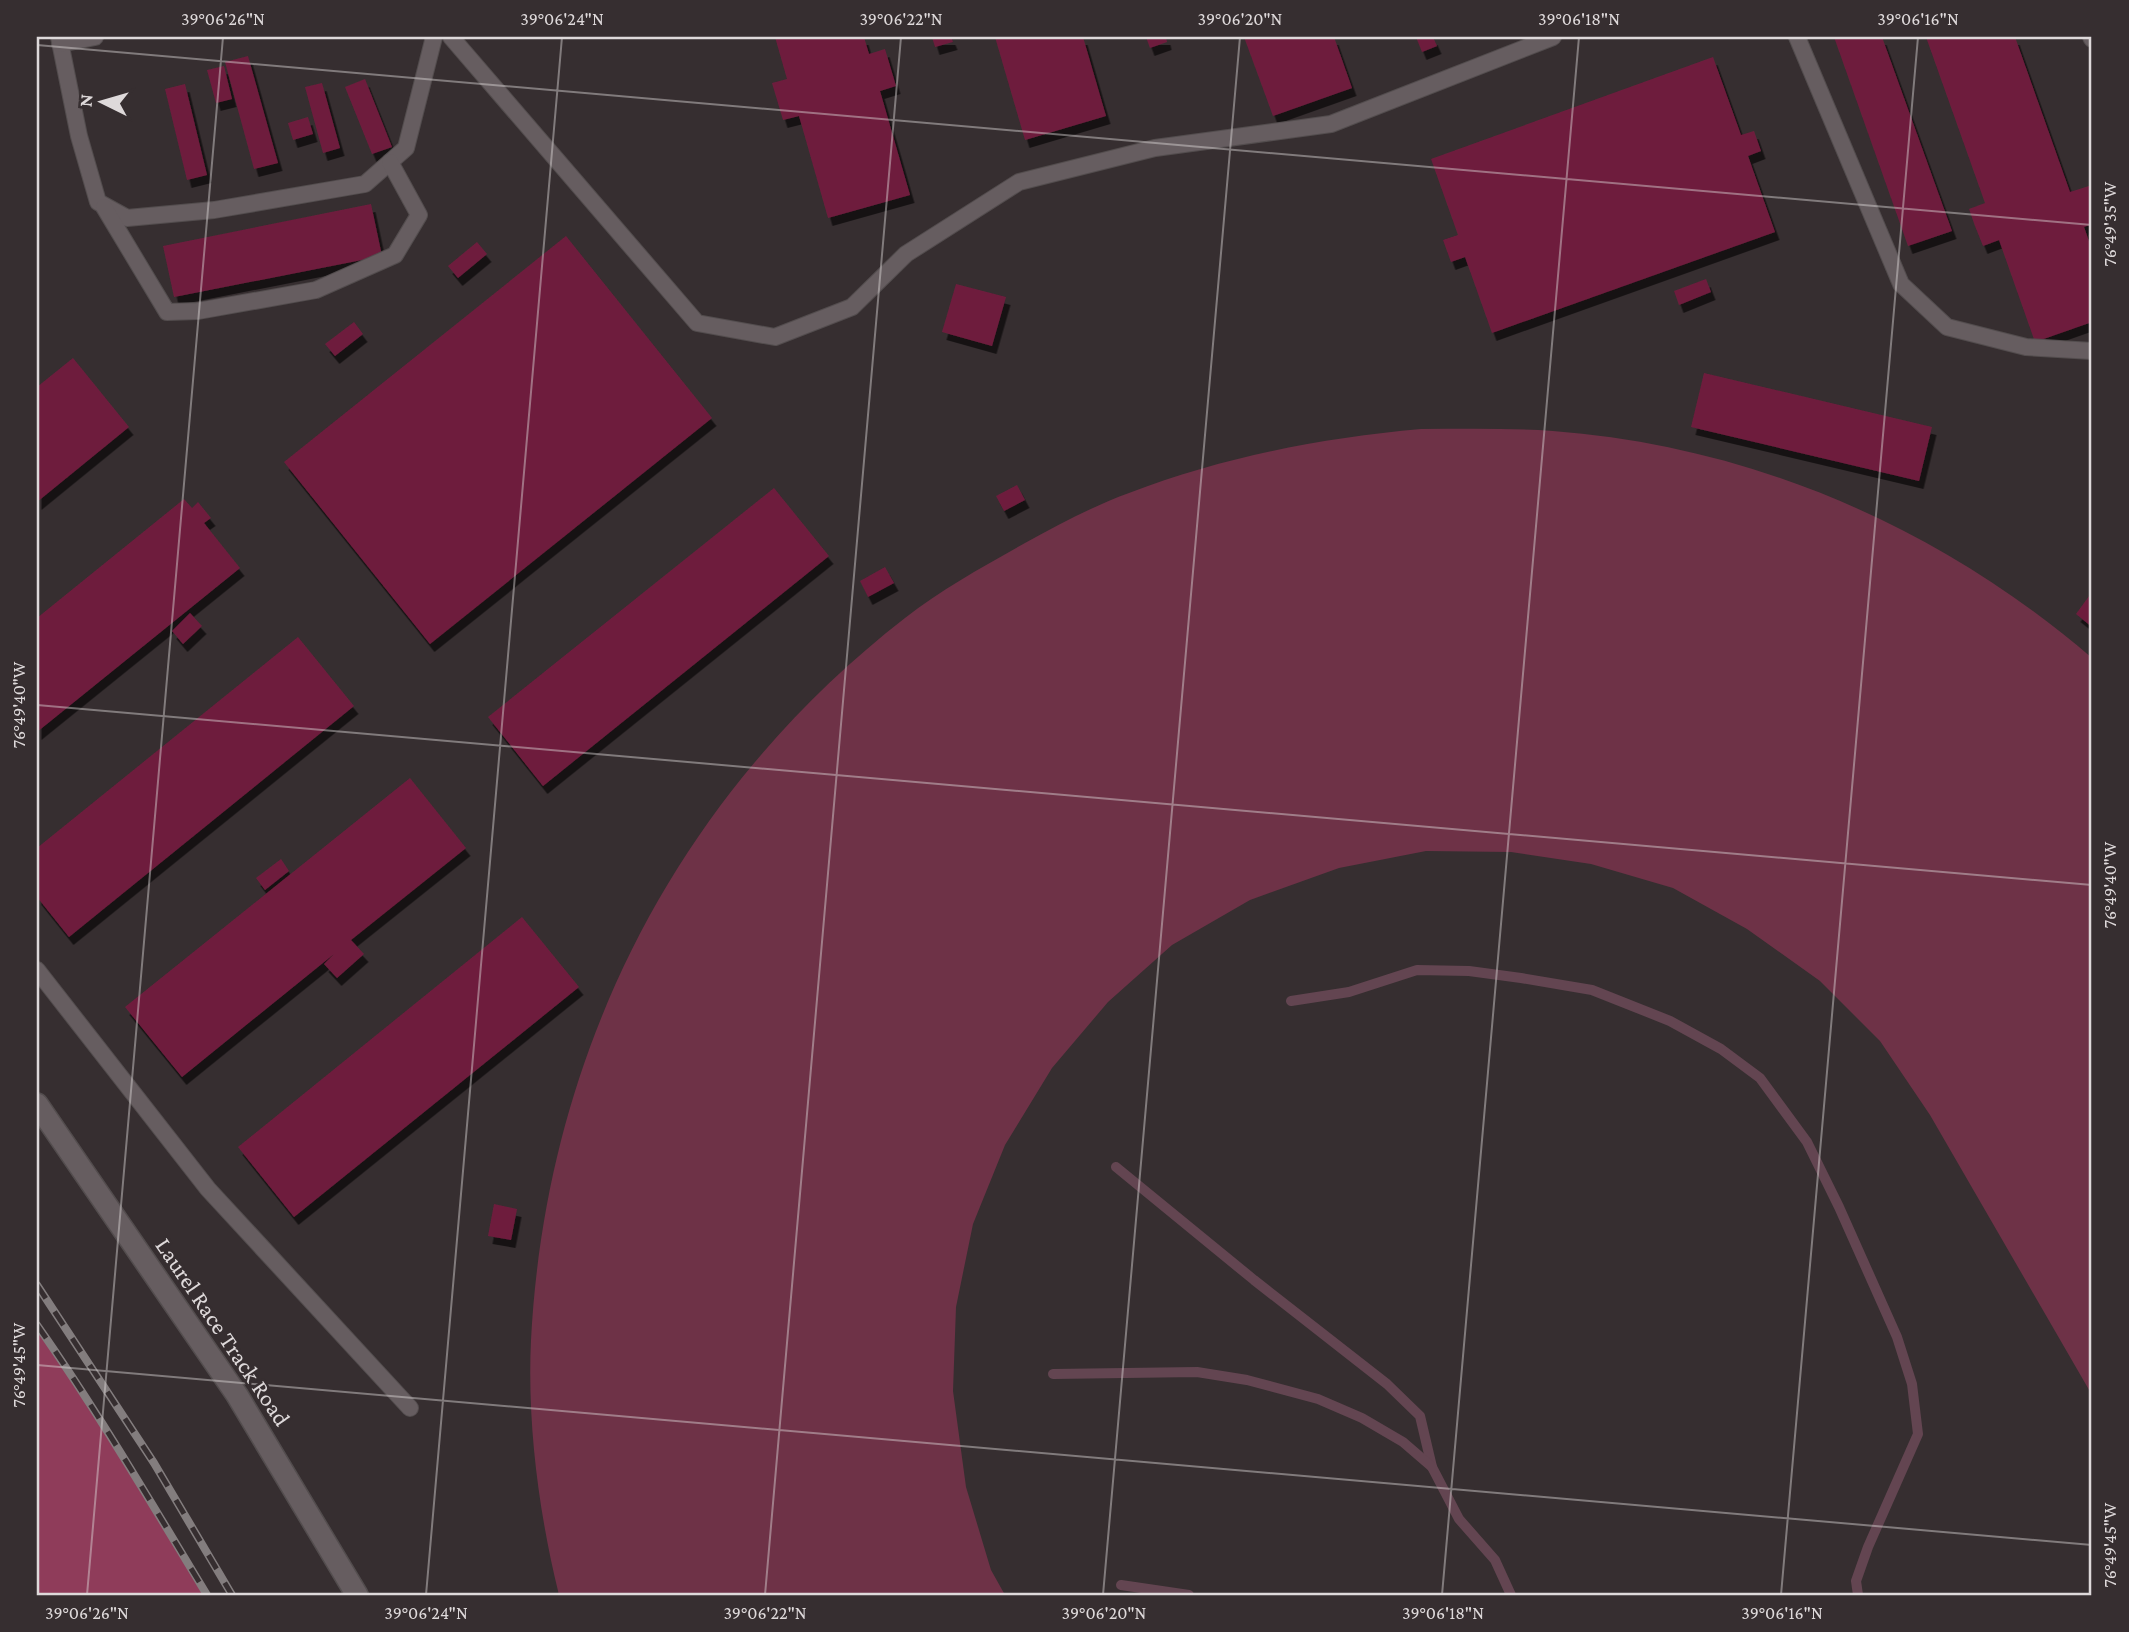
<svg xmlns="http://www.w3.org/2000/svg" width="2129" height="1632" viewBox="0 0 2129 1632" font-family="'Crimson Pro',serif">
<defs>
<filter id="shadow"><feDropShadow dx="4.5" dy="8" stdDeviation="0" flood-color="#0009"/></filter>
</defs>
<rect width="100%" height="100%" fill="#362e30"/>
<path fill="#6e3247" d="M1421,429C1465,429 1509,428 1553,431C1753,446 1941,528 2092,658V1395L1930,1115L1880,1041L1820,981L1747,929L1673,888L1591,864L1511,852L1426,851L1339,868L1250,900L1172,945L1108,1002L1052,1068L1005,1145L973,1224L956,1307L953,1391L966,1487L991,1570L1005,1595H559C539,1514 527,1424 531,1340C546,1052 677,795 905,618C942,589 984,566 1025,543C1058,525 1093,506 1129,493C1223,457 1321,438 1421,429Z"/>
<path fill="#8f3c5a" d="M37,1328L133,1473L203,1595H37Z"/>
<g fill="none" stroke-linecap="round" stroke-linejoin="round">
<g stroke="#634551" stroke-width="10">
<path d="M1291,1001L1349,992L1417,970L1469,971L1521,978L1592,990L1670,1021L1721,1049L1760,1078L1807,1142L1839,1207L1897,1337L1912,1384L1918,1434L1868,1547L1856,1581L1858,1595"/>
<path d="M1116,1167L1254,1280L1387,1384L1420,1416L1432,1467"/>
<path d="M1053,1374L1197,1372L1247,1380L1318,1399L1362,1418L1403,1442L1432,1467L1459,1519L1495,1560L1511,1595"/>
<path d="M1121,1585L1189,1595"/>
</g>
</g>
<g fill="#6e1d3d" filter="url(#shadow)">
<path d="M775,37H864L869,54L885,49L896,86L880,91L910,195L828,218L799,116L783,120L772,83L787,79Z"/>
<path d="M932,37H951L953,42L935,47Z"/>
<path d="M995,37H1083L1106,116L1025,140Z"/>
<path d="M1146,37H1166L1167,42L1150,48Z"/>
<path d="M1244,37H1334L1352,88L1273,116Z"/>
<path d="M1416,37H1433L1437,46L1422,52Z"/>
<path d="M1834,37H1882L1952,231L1908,246Z"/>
<path d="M1926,37H2015L2070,192L2089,186L2092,196V224L2084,227L2092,250V322L2035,342L1999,240L1983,246L1975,226L1969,209L1985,203Z"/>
<path d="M248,56L278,163L254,169L225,62Z"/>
<path d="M1713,57L1741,135L1754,131L1761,151L1748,156L1775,232L1492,333L1465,257L1451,262L1443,240L1458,235L1431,159Z"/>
<path d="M224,66L232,99L216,103L207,70Z"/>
<path d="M365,79L392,147L372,154L345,87Z"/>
<path d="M322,83L340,148L323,153L305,87Z"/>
<path d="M185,84L207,175L187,180L165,89Z"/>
<path d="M308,117L313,134L293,140L288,123Z"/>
<path d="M371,204L382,256L174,297L163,246Z"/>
<path d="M566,236L712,418L430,644L284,462Z"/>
<path d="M477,242L487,254L458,278L448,266Z"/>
<path d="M1706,279L1711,292L1679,305L1674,291Z"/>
<path d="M956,284L1006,297L992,346L942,332Z"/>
<path d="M354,322L363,334L335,356L325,344Z"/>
<path d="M73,358L129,427L37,502V387Z"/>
<path d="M1704,373L1932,427L1919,481L1691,427Z"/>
<path d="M1017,485L1025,500L1004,511L996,496Z"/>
<path d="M774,488L829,556L543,786L488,717Z"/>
<path d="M184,499L192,508L198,502L211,518L204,523L240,568L37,732V618Z"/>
<path d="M885,567L894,583L868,597L860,581Z"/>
<path d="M2092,592V627L2076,614Z"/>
<path d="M190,613L202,626L183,644L172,631Z"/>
<path d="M298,637L354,706L69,937L37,897V848Z"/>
<path d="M410,778L466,848L351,940L364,954L337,978L324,964L334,954L182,1077L125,1007Z"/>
<path d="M281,859L289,871L265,890L256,878Z"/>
<path d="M522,917L579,987L294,1217L238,1147Z"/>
<path d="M494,1204L517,1209L511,1240L488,1236Z"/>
</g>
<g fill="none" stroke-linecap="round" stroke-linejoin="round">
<defs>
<g id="lane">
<path d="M59,37L79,136L98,202L127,218L214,210L365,184L406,148L434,37"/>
<path d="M451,37L697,323L775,337L852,307L906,254L1019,182L1155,148L1331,124L1553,37"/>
<path d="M1797,37L1901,284L1947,327L2026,347L2092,351"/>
<path d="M2091,37L2092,39"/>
<path d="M60,44L95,37"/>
<path d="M104,207L167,312L198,311L316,290L395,255L419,215L390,162"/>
<path d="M37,970L208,1189L410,1408"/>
</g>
<path id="street" d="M37,1104L237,1395L357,1595"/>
</defs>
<use href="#lane" stroke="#534d4e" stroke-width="18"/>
<use href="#street" stroke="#534d4e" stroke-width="24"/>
<use href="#lane" stroke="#665d60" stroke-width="16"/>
<use href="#street" stroke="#665d60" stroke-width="21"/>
<defs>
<g id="rail">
<path d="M37,1285L154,1463L232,1595"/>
<path d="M37,1325C98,1412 152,1504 207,1595"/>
</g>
</defs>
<use href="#rail" stroke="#837d7e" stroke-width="8"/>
<use href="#rail" stroke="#362e30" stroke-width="5" stroke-dasharray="16" stroke-linecap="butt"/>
</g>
<path fill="none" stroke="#ded9da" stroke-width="2" stroke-opacity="0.45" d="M37,45L2092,225M37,705L2092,885M37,1365L2092,1545M87,1595L223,37M426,1595L562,37M765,1595L901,37M1103,1595L1240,37M1442,1595L1579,37M1781,1595L1918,37"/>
<g text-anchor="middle" stroke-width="5" stroke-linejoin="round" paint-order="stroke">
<g font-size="24" fill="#ded9da" stroke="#362e30">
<text transform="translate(223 1332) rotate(56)" y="8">Laurel Race Track Road</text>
</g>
</g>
<rect width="2129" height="1632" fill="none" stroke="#362e30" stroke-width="77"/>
<g transform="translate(102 102) rotate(275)" stroke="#362e30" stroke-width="5" paint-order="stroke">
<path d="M0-5L12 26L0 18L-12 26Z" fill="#ded9da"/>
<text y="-10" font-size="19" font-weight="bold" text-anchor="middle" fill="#ded9da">N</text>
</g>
<rect x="38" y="38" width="2052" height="1556" fill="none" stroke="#ded9da" stroke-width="2.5"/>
<g font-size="18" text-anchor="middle" fill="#ded9da">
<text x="223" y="25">39°06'26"N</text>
<text x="562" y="25">39°06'24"N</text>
<text x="901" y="25">39°06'22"N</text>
<text x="1240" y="25">39°06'20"N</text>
<text x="1579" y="25">39°06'18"N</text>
<text x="1918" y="25">39°06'16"N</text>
<text transform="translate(2110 224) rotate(-90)" y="6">76°49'35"W</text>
<text transform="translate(19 705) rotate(-90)" y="6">76°49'40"W</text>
<text transform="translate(2110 885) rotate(-90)" y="6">76°49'40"W</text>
<text transform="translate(19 1365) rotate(-90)" y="6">76°49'45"W</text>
<text transform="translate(2110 1545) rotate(-90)" y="6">76°49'45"W</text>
<text x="87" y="1619">39°06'26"N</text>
<text x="426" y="1619">39°06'24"N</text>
<text x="765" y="1619">39°06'22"N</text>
<text x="1104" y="1619">39°06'20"N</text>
<text x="1443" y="1619">39°06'18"N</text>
<text x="1782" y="1619">39°06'16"N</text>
</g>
</svg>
